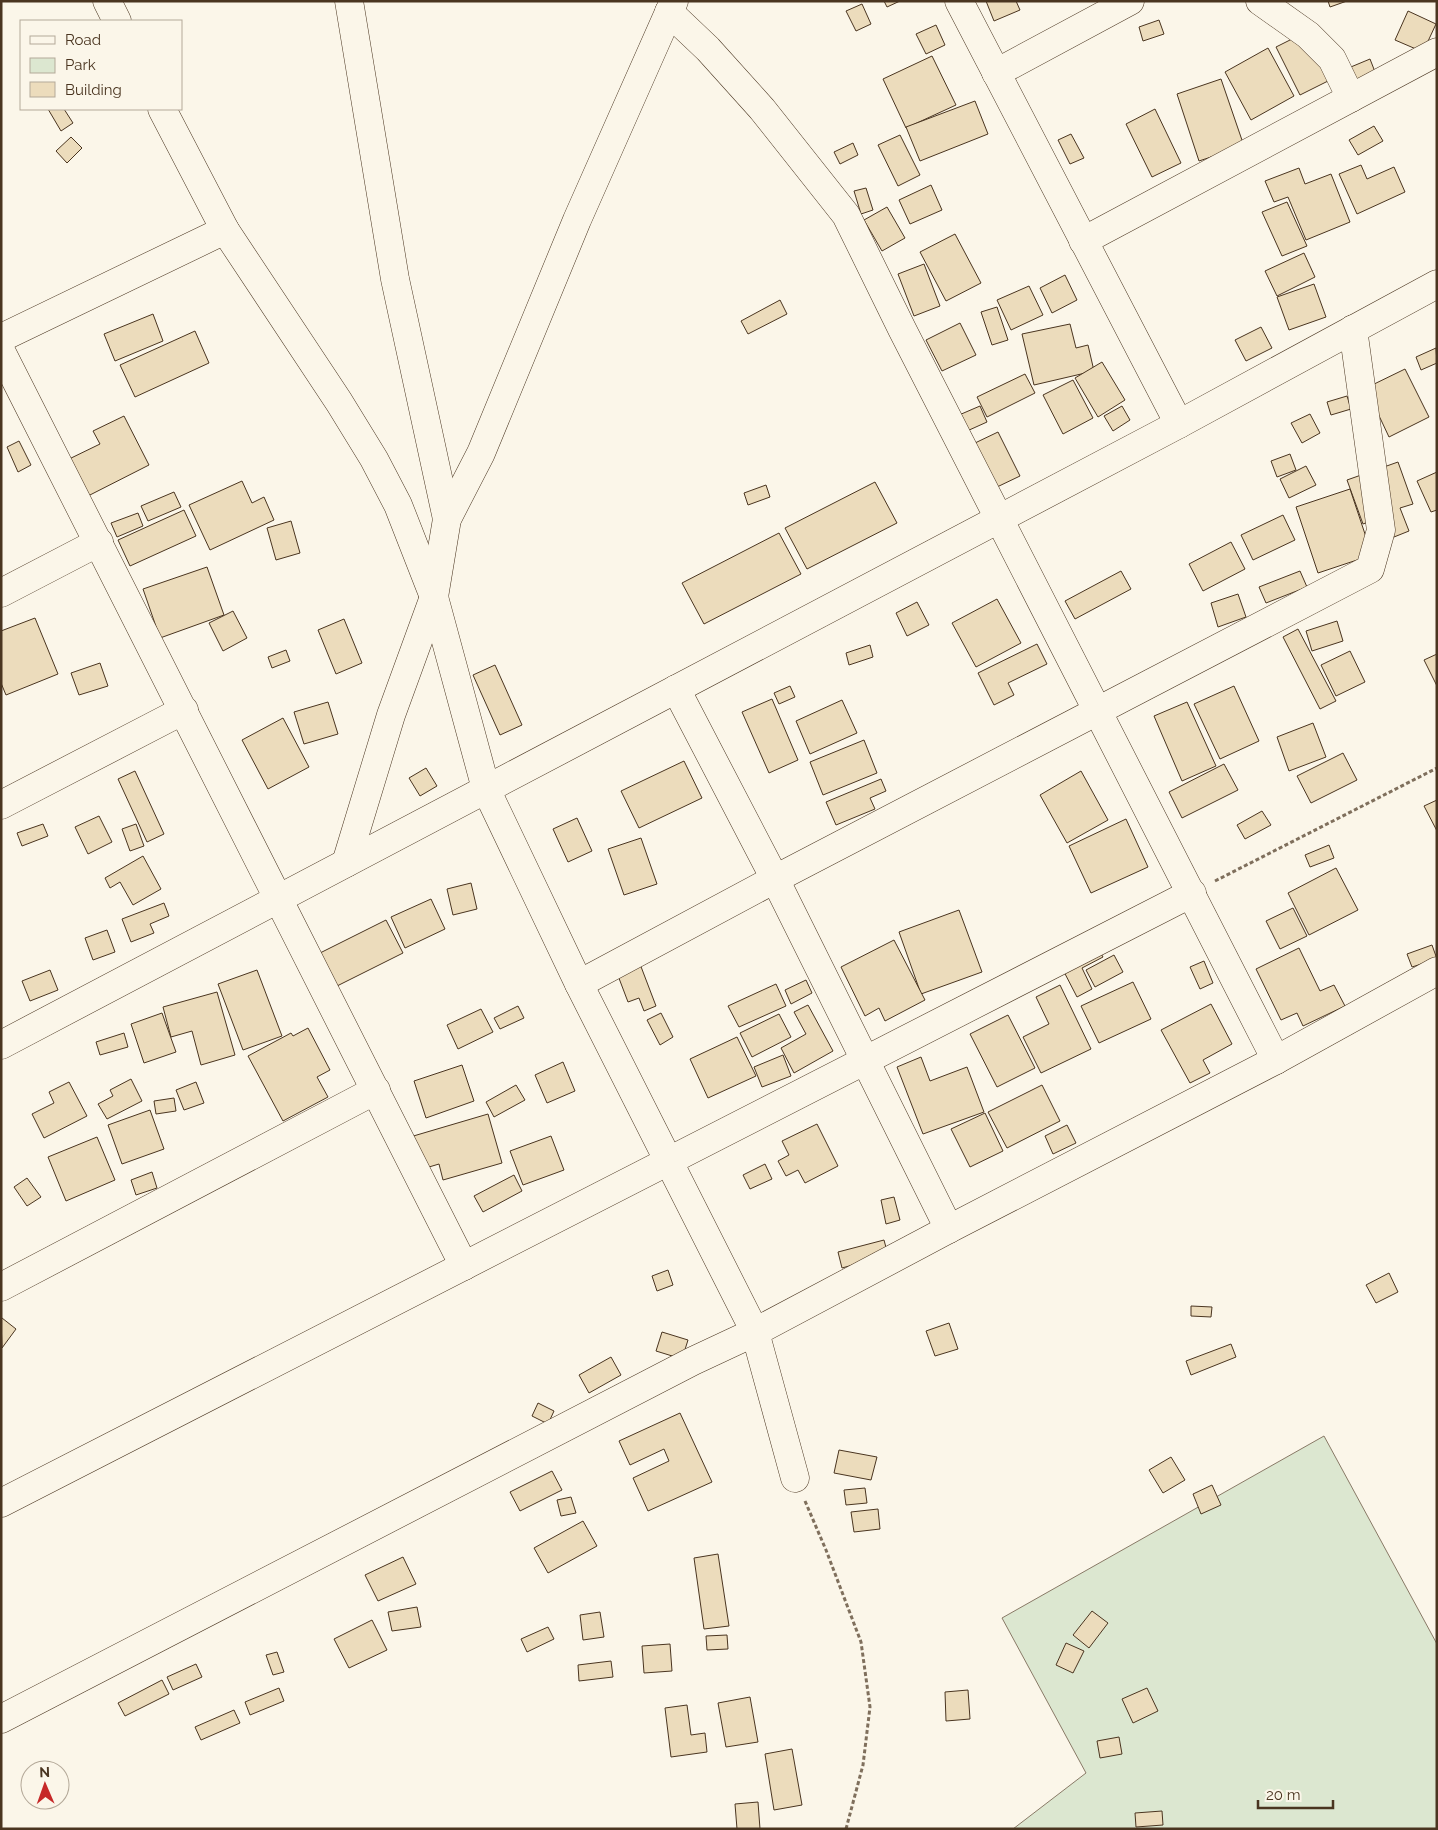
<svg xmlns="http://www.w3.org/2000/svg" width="1438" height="1830" viewBox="0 0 1438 1830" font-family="Raleway,sans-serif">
<rect width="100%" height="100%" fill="#fbf6e9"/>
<path fill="#dce7d0" stroke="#887966" d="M1324,1436L1437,1644V1829H1013L1086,1773L1002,1618Z"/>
<g fill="#ecdcbc" stroke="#4a3520">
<path d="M884,1H900L887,7Z"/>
<path d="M986,1H1016L1020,10L994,21Z"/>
<path d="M1328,1H1347L1330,7Z"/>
<path d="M862,4L871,24L856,31L846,11Z"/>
<path d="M1408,11L1436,24L1423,52L1395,40Z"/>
<path d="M1159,20L1164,34L1143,41L1139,27Z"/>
<path d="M936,25L945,45L926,54L916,34Z"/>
<path d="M1312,29L1336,77L1300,95L1276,47Z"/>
<path d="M1268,48L1294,96L1251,120L1225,72Z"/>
<path d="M932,56L956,105L906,128L883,79Z"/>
<path d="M1370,59L1377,77L1354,87L1346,69Z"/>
<path d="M1221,79L1244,146L1199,161L1177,94Z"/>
<path d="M975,101L988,134L920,161L906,127Z"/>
<path d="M48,109H64L73,123L61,131Z"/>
<path d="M1155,109L1181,163L1152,177L1126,124Z"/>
<path d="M1374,126L1383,141L1358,155L1349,140Z"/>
<path d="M1071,134L1084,158L1070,164L1058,140Z"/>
<path d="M900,135L920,175L898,186L878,145Z"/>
<path d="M71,137L82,148L67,163L56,151Z"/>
<path d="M853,143L858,155L840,164L834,152Z"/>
<path d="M1361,165L1367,179L1394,167L1405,192L1357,214L1339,174Z"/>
<path d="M1299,168L1305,184L1331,174L1350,222L1306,240L1288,197L1274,202L1265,181Z"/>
<path d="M931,185L942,210L910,224L899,200Z"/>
<path d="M866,188L873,210L861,214L854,191Z"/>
<path d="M1287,202L1307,246L1282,256L1262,212Z"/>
<path d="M887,207L905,238L882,251L864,220Z"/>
<path d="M955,234L981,283L946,301L920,252Z"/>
<path d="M1304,253L1315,277L1277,296L1265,271Z"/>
<path d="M924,264L940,306L914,316L898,274Z"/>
<path d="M1065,275L1077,300L1052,313L1040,288Z"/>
<path d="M1314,284L1326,317L1289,330L1277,297Z"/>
<path d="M1029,286L1043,315L1011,330L997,300Z"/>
<path d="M780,300L787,314L748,334L741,321Z"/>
<path d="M997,307L1008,340L992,345L981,312Z"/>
<path d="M153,314L163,341L115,361L104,334Z"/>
<path d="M960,323L976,355L942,371L926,340Z"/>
<path d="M1070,324L1076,348L1088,345L1094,371L1034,385L1022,334Z"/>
<path d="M1261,327L1272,348L1246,361L1235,340Z"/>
<path d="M195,331L209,363L135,397L120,365Z"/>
<path d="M1436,348L1437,363L1421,370L1416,357Z"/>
<path d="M1102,362L1125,400L1098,417L1075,378Z"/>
<path d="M1405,369L1429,417L1389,437L1366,388Z"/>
<path d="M1025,374L1035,393L987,417L977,397Z"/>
<path d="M1073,380L1093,418L1063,434L1043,395Z"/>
<path d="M1347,396L1351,409L1331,415L1327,402Z"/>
<path d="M980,406L987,422L967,431L959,415Z"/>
<path d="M1122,406L1130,420L1113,431L1104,416Z"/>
<path d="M1310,414L1320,433L1302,443L1291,423Z"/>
<path d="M124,416L149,465L84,498L65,461L100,444L93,431Z"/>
<path d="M998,432L1020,476L997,487L975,443Z"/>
<path d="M19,441L31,465L18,472L7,447Z"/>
<path d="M1290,454L1296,470L1277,477L1271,461Z"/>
<path d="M1398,462L1413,504L1400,508L1409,531L1389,539L1381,517L1363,524L1347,480Z"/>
<path d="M1306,466L1316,485L1289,498L1280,479Z"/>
<path d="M1437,472V510L1431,512L1417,481Z"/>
<path d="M242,481L252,503L264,497L274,520L210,550L189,505Z"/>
<path d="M875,482L897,523L807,569L785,528Z"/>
<path d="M766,485L770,497L748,505L744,493Z"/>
<path d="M1350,489L1372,555L1318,573L1296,507Z"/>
<path d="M174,492L181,507L148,521L141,506Z"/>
<path d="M184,510L196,536L130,566L118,540Z"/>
<path d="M138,513L143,526L117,537L111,523Z"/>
<path d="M1283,515L1295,540L1253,560L1241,535Z"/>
<path d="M291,521L300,553L276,560L267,528Z"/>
<path d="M779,533L801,574L704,624L682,583Z"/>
<path d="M1231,542L1245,569L1203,591L1189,564Z"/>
<path d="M207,567L224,615L160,638L143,589Z"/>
<path d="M1121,571L1131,589L1075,619L1065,601Z"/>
<path d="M1300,571L1307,587L1266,603L1259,587Z"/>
<path d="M1238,594L1246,617L1218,627L1211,603Z"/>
<path d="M997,599L1021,643L976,667L952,623Z"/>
<path d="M917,602L929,625L907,636L896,613Z"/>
<path d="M233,611L247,638L223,651L209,623Z"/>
<path d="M35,618L58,674L6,695L1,683V631Z"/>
<path d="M344,619L362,663L336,674L318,630Z"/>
<path d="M1337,621L1343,641L1312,651L1306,631Z"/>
<path d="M1298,629L1336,701L1320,709L1283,637Z"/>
<path d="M1037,644L1047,664L1008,683L1014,695L994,705L978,673Z"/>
<path d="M870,645L873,657L849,665L846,653Z"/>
<path d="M286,650L290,661L272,668L268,657Z"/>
<path d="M1350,651L1365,682L1336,696L1321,665Z"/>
<path d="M1437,654V686L1424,660Z"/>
<path d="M100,663L108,686L79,695L71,673Z"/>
<path d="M495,665L522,725L500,735L473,675Z"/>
<path d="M790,686L795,697L779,704L774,693Z"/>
<path d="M1234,686L1259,741L1220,759L1194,704Z"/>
<path d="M772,699L798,760L769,773L742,712Z"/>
<path d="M842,700L857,733L810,754L796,721Z"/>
<path d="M328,702L338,734L304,744L294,712Z"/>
<path d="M1187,702L1216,766L1182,781L1154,716Z"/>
<path d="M283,718L309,767L268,789L242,740Z"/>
<path d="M1313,723L1326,757L1289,771L1277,737Z"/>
<path d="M864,740L877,773L823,795L810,762Z"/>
<path d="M1343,753L1357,780L1311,803L1297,776Z"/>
<path d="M684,761L702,798L639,828L621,791Z"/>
<path d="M1224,764L1238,790L1182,818L1169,792Z"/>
<path d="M426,768L437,786L420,796L409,778Z"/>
<path d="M135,771L164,834L147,842L118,779Z"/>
<path d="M1081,771L1108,820L1067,843L1040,795Z"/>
<path d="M881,779L886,791L870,798L875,809L836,825L826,802Z"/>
<path d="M1437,800V831L1424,806Z"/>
<path d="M1262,811L1271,825L1245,839L1237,825Z"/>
<path d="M99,816L112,842L88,854L75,827Z"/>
<path d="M577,818L592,851L568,862L553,829Z"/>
<path d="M1126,819L1148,867L1091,893L1069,846Z"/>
<path d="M43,824L48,836L22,846L17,833Z"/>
<path d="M136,824L144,846L130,851L122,829Z"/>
<path d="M641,838L657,884L624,895L608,849Z"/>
<path d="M1329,845L1334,858L1310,867L1305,855Z"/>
<path d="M143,856L161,889L133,905L120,882L110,888L105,878Z"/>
<path d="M1336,868L1358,910L1309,935L1288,893Z"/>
<path d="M471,883L477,909L453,915L447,889Z"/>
<path d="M431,899L445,929L405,948L391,917Z"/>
<path d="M164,903L169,916L150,924L154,933L131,942L122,919Z"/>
<path d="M1293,908L1307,936L1280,949L1266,921Z"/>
<path d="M959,910L982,972L921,994L899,932Z"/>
<path d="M386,920L403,953L337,986L320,953Z"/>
<path d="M107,930L115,952L93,960L85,938Z"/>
<path d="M894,940L925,1000L885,1021L879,1008L865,1016L841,967Z"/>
<path d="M1432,945L1437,959L1412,967L1407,954Z"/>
<path d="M1097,947L1103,957L1082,968L1092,989L1077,997L1061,966Z"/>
<path d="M1299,948L1320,991L1334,985L1345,1006L1303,1026L1297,1013L1281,1020L1256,969Z"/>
<path d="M1114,955L1123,972L1095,987L1086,970Z"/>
<path d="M1204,961L1213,983L1200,989L1190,967Z"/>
<path d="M640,964L656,1006L644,1011L639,998L628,1002L617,973Z"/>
<path d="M50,970L58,990L30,1001L22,981Z"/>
<path d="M257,970L282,1036L243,1050L218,984Z"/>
<path d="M806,980L812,993L791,1004L785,990Z"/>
<path d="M1133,982L1151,1019L1099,1043L1081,1006Z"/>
<path d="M776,984L786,1006L739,1027L728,1006Z"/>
<path d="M1060,985L1091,1049L1041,1073L1023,1037L1049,1024L1036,997Z"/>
<path d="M217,992L235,1055L201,1065L192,1031L171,1037L163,1007Z"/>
<path d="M1211,1004L1232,1044L1203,1060L1210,1073L1190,1083L1161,1030Z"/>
<path d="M808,1005L833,1051L794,1073L781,1048L806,1034L794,1012Z"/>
<path d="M518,1006L524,1018L500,1029L494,1018Z"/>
<path d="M481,1009L493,1032L458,1049L447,1025Z"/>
<path d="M162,1013L176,1052L144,1063L131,1024Z"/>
<path d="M661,1013L673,1037L660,1045L647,1020Z"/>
<path d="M779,1014L791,1037L752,1057L740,1033Z"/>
<path d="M1008,1015L1035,1068L997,1087L970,1034Z"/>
<path d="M308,1028L330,1070L317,1077L328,1097L283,1121L248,1056L291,1033L293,1036Z"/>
<path d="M124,1033L128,1047L100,1055L96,1042Z"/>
<path d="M737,1037L756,1076L708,1098L690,1059Z"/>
<path d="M783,1055L791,1076L762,1087L754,1067Z"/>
<path d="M921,1057L930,1081L967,1067L984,1112L923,1134L897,1067Z"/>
<path d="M563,1062L575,1091L547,1103L535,1075Z"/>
<path d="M462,1065L474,1101L426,1118L414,1081Z"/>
<path d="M131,1079L142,1101L107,1119L98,1104L113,1096L110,1090Z"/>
<path d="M69,1082L87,1116L44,1138L32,1114L54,1103L49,1092Z"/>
<path d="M196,1082L204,1103L184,1110L176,1090Z"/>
<path d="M516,1085L525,1100L494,1117L486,1102Z"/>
<path d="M1042,1085L1060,1121L1007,1148L988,1112Z"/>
<path d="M174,1098L176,1111L156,1114L154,1101Z"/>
<path d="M150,1110L164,1149L122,1164L108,1125Z"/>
<path d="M985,1113L1003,1151L970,1167L951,1129Z"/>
<path d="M488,1114L502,1163L443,1180L439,1164L419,1170L410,1137Z"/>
<path d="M817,1124L838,1166L805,1183L798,1170L786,1176L778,1161L789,1155L782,1141Z"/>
<path d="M1067,1125L1076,1143L1053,1154L1045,1136Z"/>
<path d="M551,1136L564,1170L523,1185L510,1151Z"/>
<path d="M97,1137L115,1180L66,1201L48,1157Z"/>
<path d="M765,1164L772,1179L750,1189L743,1175Z"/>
<path d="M152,1172L157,1188L136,1195L131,1180Z"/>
<path d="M514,1175L522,1191L483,1212L474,1196Z"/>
<path d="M27,1178L41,1197L27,1206L14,1187Z"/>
<path d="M894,1197L900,1220L886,1224L881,1200Z"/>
<path d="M884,1240L888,1255L842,1268L838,1252Z"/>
<path d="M668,1270L673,1285L657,1291L652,1276Z"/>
<path d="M1389,1273L1398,1292L1376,1303L1366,1285Z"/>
<path d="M1191,1306L1212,1307L1211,1317L1191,1316Z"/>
<path d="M2,1318L16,1329L2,1348L1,1319Z"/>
<path d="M949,1323L958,1349L935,1356L926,1331Z"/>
<path d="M662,1332L688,1340L682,1359L656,1351Z"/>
<path d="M1231,1344L1236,1357L1191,1375L1186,1361Z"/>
<path d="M611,1357L621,1375L589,1393L579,1375Z"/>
<path d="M538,1403L554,1411L548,1424L532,1416Z"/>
<path d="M680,1413L712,1482L648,1511L633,1478L669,1461L664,1449L630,1465L619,1441Z"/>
<path d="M839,1450L877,1457L871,1480L834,1473Z"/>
<path d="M1171,1457L1185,1480L1163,1493L1149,1470Z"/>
<path d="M552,1471L562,1490L520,1511L510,1492Z"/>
<path d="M1212,1485L1221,1505L1201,1514L1193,1494Z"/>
<path d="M865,1488L867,1503L846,1505L844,1490Z"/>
<path d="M571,1497L576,1513L561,1516L557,1500Z"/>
<path d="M878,1509L880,1529L854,1532L851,1512Z"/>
<path d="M583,1521L597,1546L548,1573L534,1548Z"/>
<path d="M718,1554L729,1626L704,1629L694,1558Z"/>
<path d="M403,1557L416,1584L378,1601L365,1575Z"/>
<path d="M417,1607L421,1627L392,1631L388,1612Z"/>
<path d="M1092,1611L1108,1623L1089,1648L1073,1635Z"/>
<path d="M600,1612L604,1637L583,1640L580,1615Z"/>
<path d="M372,1620L387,1650L349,1668L334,1639Z"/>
<path d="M548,1627L554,1639L527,1652L521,1639Z"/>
<path d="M727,1635L728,1649L707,1650L706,1636Z"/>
<path d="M1066,1643L1084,1651L1073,1673L1056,1665Z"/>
<path d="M670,1644L672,1671L644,1673L642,1646Z"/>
<path d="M277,1652L284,1672L273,1675L266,1655Z"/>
<path d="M611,1661L613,1677L579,1681L578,1665Z"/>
<path d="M196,1664L202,1677L173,1690L167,1677Z"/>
<path d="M162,1680L169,1694L125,1716L118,1703Z"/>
<path d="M279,1688L284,1701L250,1715L245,1702Z"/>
<path d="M1147,1688L1158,1711L1133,1723L1122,1699Z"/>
<path d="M968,1690L970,1719L946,1721L945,1692Z"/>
<path d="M750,1697L758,1742L726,1747L718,1703Z"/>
<path d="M687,1705L691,1735L705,1733L707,1752L671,1757L665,1708Z"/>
<path d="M234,1710L240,1723L201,1740L195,1727Z"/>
<path d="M1119,1737L1122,1754L1100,1758L1097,1741Z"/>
<path d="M792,1749L802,1805L774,1810L765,1754Z"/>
<path d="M758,1802L760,1829H737L735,1804Z"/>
<path d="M1162,1811L1163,1825L1136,1827L1135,1813Z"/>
</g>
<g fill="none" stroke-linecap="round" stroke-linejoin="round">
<defs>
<g id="minor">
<path d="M107,1L117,21"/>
<path d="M349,1L395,279L447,519"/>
<path d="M959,1L1179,424"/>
<path d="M1260,1L1308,35L1332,59L1351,98"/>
<path d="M669,12L708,49L762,109L846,215L902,329L1276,1060"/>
<path d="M996,73L1130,1"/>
<path d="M162,109L225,230L339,402L374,459L398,505L434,597L486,789L579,984L755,1332L795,1478"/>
<path d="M1083,241L1437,52"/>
<path d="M1,338L225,230"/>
<path d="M1,351L464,1266"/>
<path d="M1,593L99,542"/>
<path d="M676,689L775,879L949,1229"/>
<path d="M1,805L184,710"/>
<path d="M346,863L391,715L434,597L447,519L481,453L577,220L674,1"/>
<path d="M579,984L775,879L1370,569L1381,530L1353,329"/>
<path d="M1,1045L1179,424L1437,284"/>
<path d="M1,1287L376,1090"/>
<path d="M1,1503L1192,893"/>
<path d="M1,1719L693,1361L755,1332L949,1229L1276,1060L1437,971"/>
</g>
</defs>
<use href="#minor" stroke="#4a3520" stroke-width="29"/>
<g stroke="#7f6f5c" stroke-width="3" stroke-dasharray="4 2.5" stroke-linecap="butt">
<path d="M1215,881L1437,768"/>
<path d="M805,1501L826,1550L861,1642L870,1707L863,1765L846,1829"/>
</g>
<use href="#minor" stroke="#fbf6e9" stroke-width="28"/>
</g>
<rect width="1438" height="1830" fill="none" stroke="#4a3520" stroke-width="5"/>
<rect x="20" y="20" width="162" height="90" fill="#fbf6e9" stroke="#b4a999"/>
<rect x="30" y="36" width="25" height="8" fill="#fbf6e9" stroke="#b4a999"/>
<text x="65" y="45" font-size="15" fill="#4a3520">Road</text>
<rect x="30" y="58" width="25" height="15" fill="#dce7d0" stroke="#b4a999"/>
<text x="65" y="70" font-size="15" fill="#4a3520">Park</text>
<rect x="30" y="82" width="25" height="15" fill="#ecdcbc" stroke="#b4a999"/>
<text x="65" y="95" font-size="15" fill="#4a3520">Building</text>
<g transform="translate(45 1785) rotate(358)"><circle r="24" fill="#fbf6e9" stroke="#b4a999"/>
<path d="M0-4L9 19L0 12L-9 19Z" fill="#c62828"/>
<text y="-8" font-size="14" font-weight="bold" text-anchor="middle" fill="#4a3520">N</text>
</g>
<path d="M1258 1800v8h75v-8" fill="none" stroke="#4a3520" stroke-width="2.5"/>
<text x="1266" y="1800" font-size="15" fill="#4a3520" stroke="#fbf6e9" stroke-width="4" paint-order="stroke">20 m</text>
</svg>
